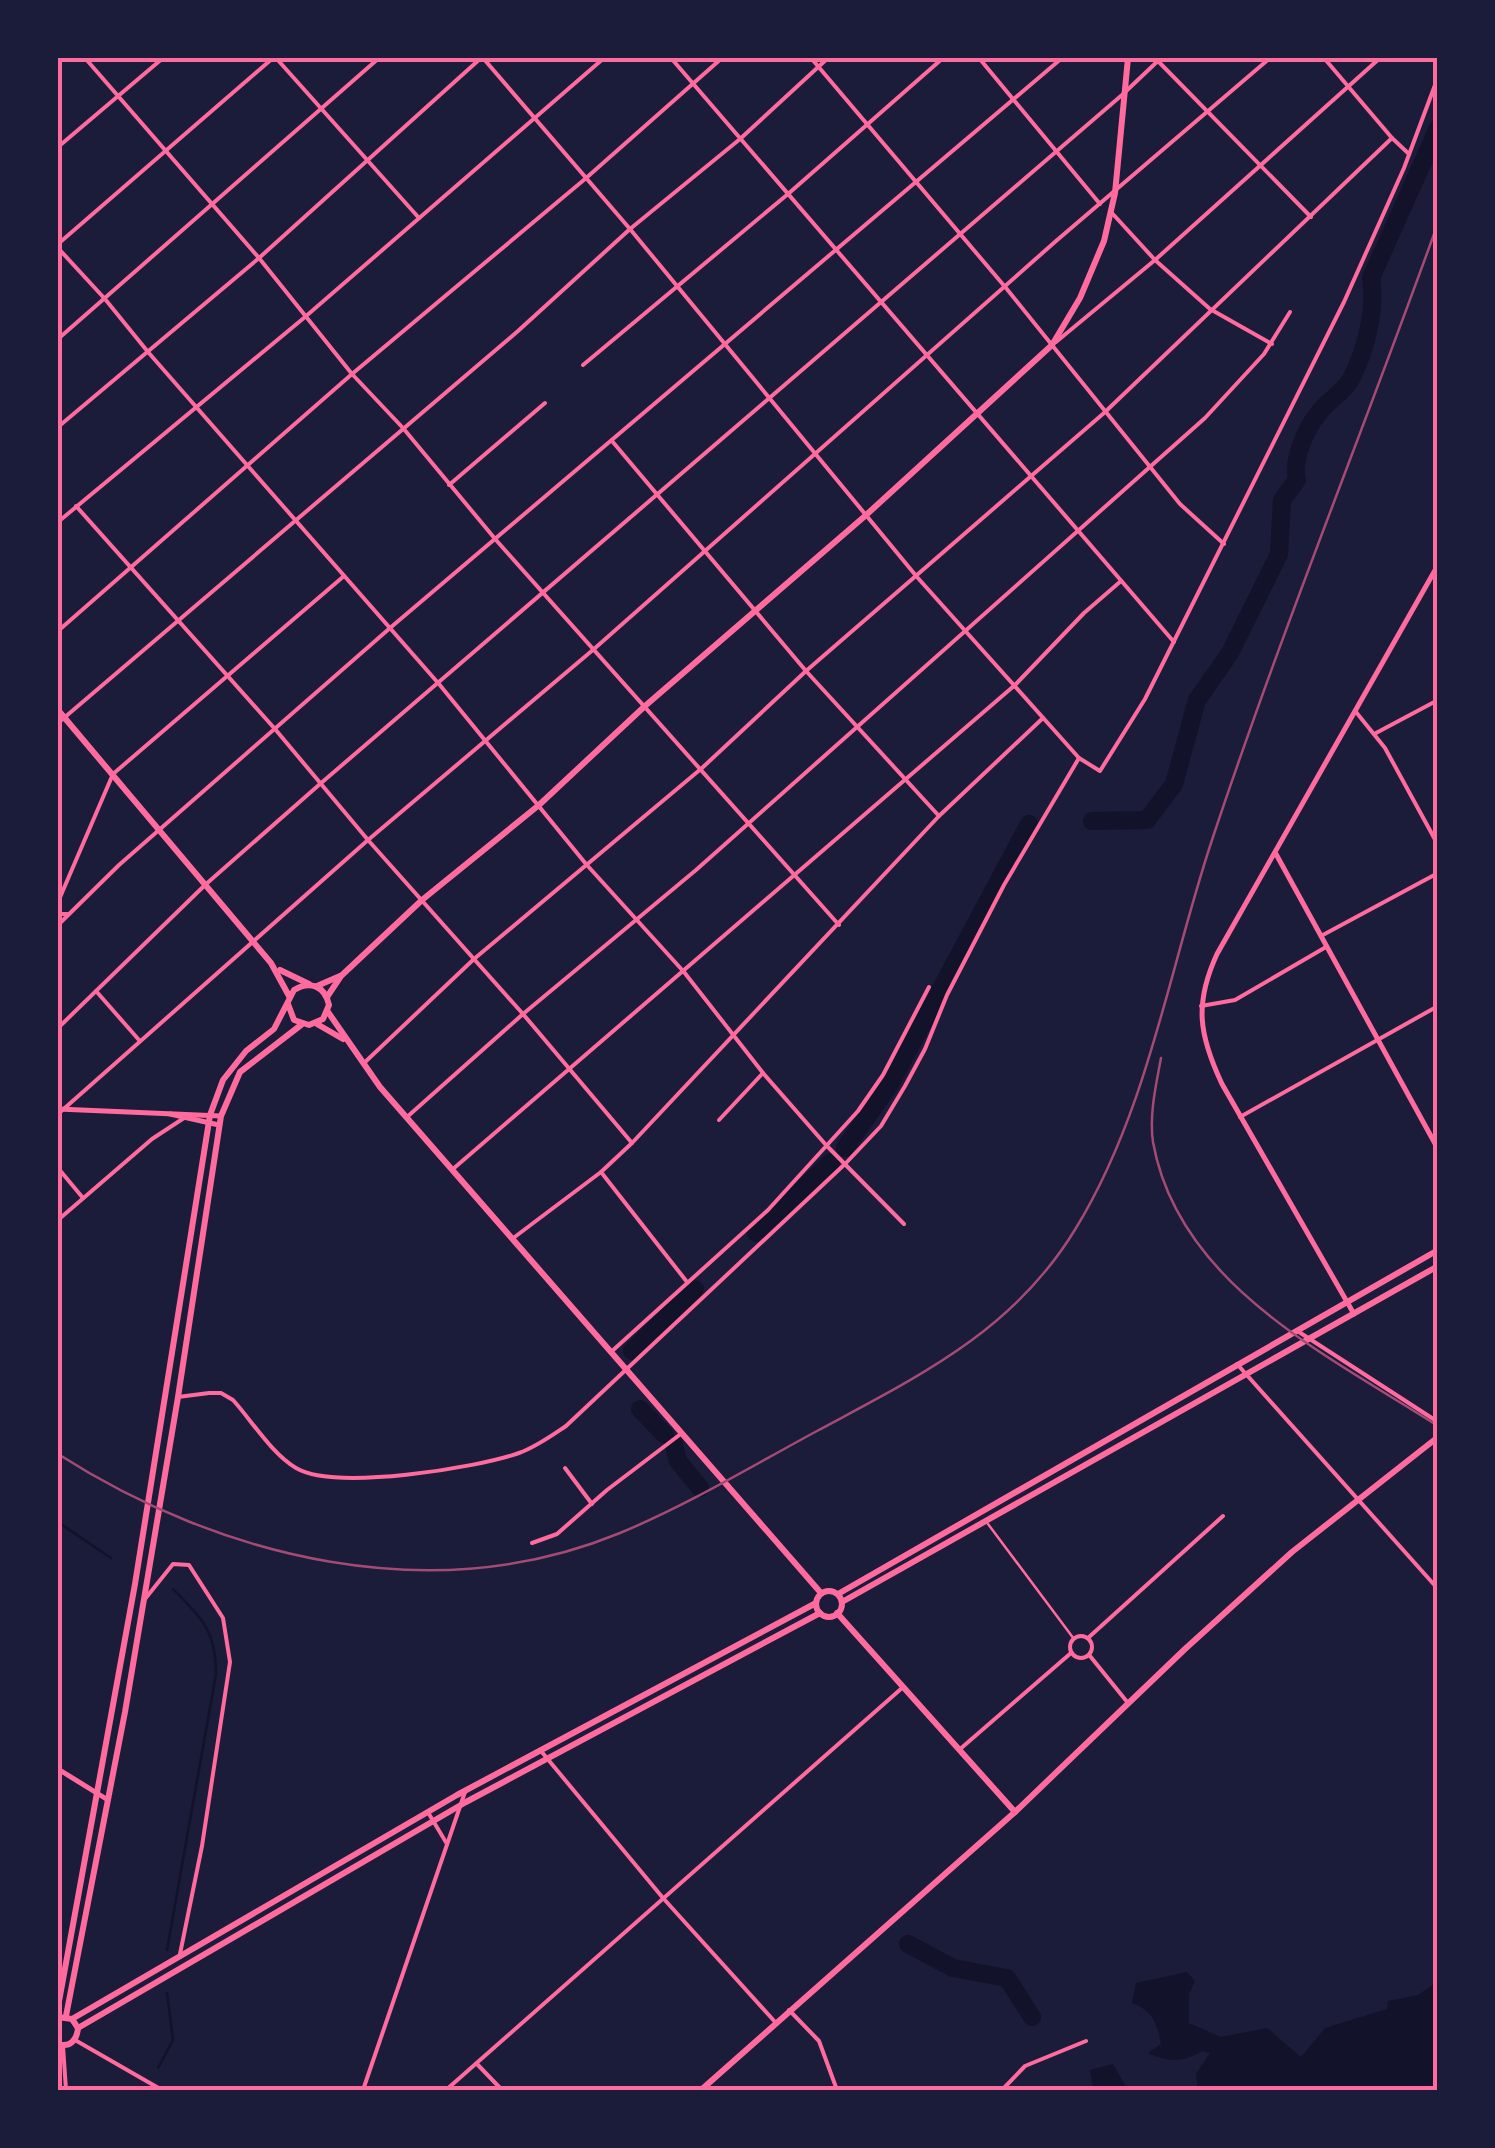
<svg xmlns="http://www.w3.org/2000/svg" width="1495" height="2148" viewBox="0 0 1495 2148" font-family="Bitter,serif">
<rect width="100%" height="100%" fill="#1b1b3a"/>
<g fill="#12122b">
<path d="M1187,1972L1195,1981L1189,1994V2023L1221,2037L1267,2028L1301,2057L1325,2028L1387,2009L1388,2001L1418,1995L1437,1982V2090H1198L1196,2074L1210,2053L1202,2051C1183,2063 1168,2062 1148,2053L1161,2044C1157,2023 1153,2011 1132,2003L1136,1983Z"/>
<path d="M1113,2064L1128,2090H1093L1090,2070Z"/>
</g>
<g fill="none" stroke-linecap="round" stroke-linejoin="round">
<g stroke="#12122b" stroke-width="2.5">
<path d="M58,1522L111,1558"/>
<path d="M167,1950L216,1674C216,1630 202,1619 173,1589"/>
<path d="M158,2068L173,2040L167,1993"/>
</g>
<g stroke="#12122b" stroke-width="18">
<path d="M1092,821L1147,820L1174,784L1197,700L1230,653L1279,554L1282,500L1297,480C1292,461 1305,430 1318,414C1327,401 1343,393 1351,379C1366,350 1376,310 1371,278L1438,128"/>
<path d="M845,1148L889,1086L1029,824"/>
<path d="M756,1233L831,1162"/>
<path d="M632,1351L695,1289"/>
<path d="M640,1409L665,1435"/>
<path d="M674,1445L678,1461L700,1488"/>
<path d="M908,1944L953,1968L1007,1978L1032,2017"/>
</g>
<path stroke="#ff6b9d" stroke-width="2.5" d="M988,1524L1074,1639"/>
<g stroke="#ff6b9d" stroke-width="4">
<path d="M85,58L259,258L352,374L403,428L496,540L839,925"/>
<path d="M276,58L419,218"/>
<path d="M483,58L630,229L917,577L1079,758L1100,771L1145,699L1344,302L1404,168L1438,77"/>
<path d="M671,58L1174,642"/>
<path d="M811,58L1006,288L1180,504L1224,544"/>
<path d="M979,58L1100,204"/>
<path d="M1155,58L1311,217"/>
<path d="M1324,58L1392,138"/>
<path d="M58,147L163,58"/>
<path d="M1111,212L1155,260L1210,309L1272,344"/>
<path d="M58,244L273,58"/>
<path d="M58,248L105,299L148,352L439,684L586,864L684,972L763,1073L826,1145L904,1224"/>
<path d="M58,339L379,58"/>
<path d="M1056,342L1155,260L1380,58"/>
<path d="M583,365L788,194L943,58"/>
<path d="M58,427L259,258L481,58"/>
<path d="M612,441L806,671L939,816"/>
<path d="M449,485L545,403"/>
<path d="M76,506L275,729L368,840L523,1014L632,1143"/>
<path d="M58,522L305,317L604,58"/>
<path d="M58,631L352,374L585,179L722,58"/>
<path d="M1356,712L1385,748L1438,845"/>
<path d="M58,723L518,331L630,229L740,139L828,58"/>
<path d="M1376,733L1438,700"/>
<path d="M58,902L113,774L344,576"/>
<path d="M58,914H68"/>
<path d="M58,925L119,865L390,628L1062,58"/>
<path d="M1321,936L1438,873"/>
<path d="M96,991L139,1040"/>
<path d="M1201,1006L1235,1000L1326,947"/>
<path d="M58,1028L205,885L320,784L1122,95L1161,58"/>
<path d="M363,1064L474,959L702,768L806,671L1104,413L1392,138L1409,154"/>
<path d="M58,1114L368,840L594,649L1056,241L1270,58"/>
<path d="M407,1117L523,1014L696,870L1205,418L1264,354L1290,312"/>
<path d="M1240,1117L1438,1006"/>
<path d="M719,1120L763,1073"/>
<path d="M58,1168L83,1198"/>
<path d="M453,1169L1015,685L1084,613L1121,581"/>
<path d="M601,1172L687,1282"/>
<path d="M58,1220L152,1139L184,1118"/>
<path d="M512,1239L601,1172L632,1143L939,816L1043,718"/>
<path d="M1299,1332L1438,1422"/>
<path d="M611,1352L768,1210L858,1111L883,1075L929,987"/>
<path d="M1237,1364L1438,1589"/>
<path d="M178,1397L209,1393H221L233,1400C252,1421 272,1454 296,1468C335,1491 477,1468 519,1453C536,1447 551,1436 566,1426L846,1163L881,1126L905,1086L925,1049L947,995L1004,885L1079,758"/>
<path d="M565,1468L592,1504"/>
<path d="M532,1543L557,1534L607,1490L682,1433"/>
<path d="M145,1599L173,1564L189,1565L223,1618L230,1662L202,1846L180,1954"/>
<circle cx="1081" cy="1647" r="11"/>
<path d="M1088,1638L1223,1516"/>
<path d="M1090,1656L1128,1703"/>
<path d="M959,1750L1071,1653"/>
<path d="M541,1751L663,1898L776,2023"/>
<path d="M429,1814L447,1844"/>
<path d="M789,2010L819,2041L837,2090"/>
<path d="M75,2040L162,2090"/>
<path d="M63,2046L66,2090"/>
<path d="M477,2064L502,2090"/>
<path d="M363,2090L465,1792"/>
<path d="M446,2090L902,1688"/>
<path d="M1002,2090L1025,2066L1086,2041"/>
</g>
<g stroke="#ff6b9d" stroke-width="5">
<path d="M1276,854L1438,1149"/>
<path d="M58,1109L221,1116"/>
<path d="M170,1114L219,1125"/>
<path d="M1354,1314L1222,1084C1199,1035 1194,1004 1217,954L1438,565"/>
<path d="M58,1769L108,1800"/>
</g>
<g stroke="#ff6b9d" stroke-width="6">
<path d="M58,710L271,963L289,996"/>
<path d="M280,970L309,984"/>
<path d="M317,986L340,976"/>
<path d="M327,997L341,976L422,900L539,805L645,706L865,516L1052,345L1080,298L1104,241L1115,193L1128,58"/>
<path d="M328,1012L380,1087L821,1593"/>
<path d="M317,1024L343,1039"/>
<path d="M837,1613L1015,1812"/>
<path d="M58,2007L135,1584L210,1115L223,1080L246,1051L274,1029L294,990C310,980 325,986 329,1005L323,1019L309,1025L294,1020L288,1004"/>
<path d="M66,2016L125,1712L178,1397L221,1116L240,1072L301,1025"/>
<path d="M701,2090L1015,1812L1185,1649L1292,1552L1438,1437"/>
</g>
<g stroke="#ff6b9d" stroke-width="6">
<circle cx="829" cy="1604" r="13"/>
<path d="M838,1594L1438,1250"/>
<path d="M842,1602L1438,1266"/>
<path d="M58,2017L72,2019L78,2028"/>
<path d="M72,2019L457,1795L816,1603"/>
<path d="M78,2028L466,1802L820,1613"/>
<path d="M58,2044C70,2048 77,2040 78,2028"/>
</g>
<g stroke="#a44b75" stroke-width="2.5">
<path d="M1161,1058C1156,1085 1149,1115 1153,1142C1178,1284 1327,1355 1438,1426"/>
<path d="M58,1454C222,1559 433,1610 620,1533C688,1505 752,1466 817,1431C919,1376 1014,1331 1076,1228C1148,1110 1169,969 1212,840C1281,632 1364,429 1438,223"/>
</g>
</g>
<rect width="1495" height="2148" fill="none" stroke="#1b1b3a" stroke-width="120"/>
<rect x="60" y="60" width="1375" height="2028" fill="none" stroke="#ff6b9d" stroke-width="4"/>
</svg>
